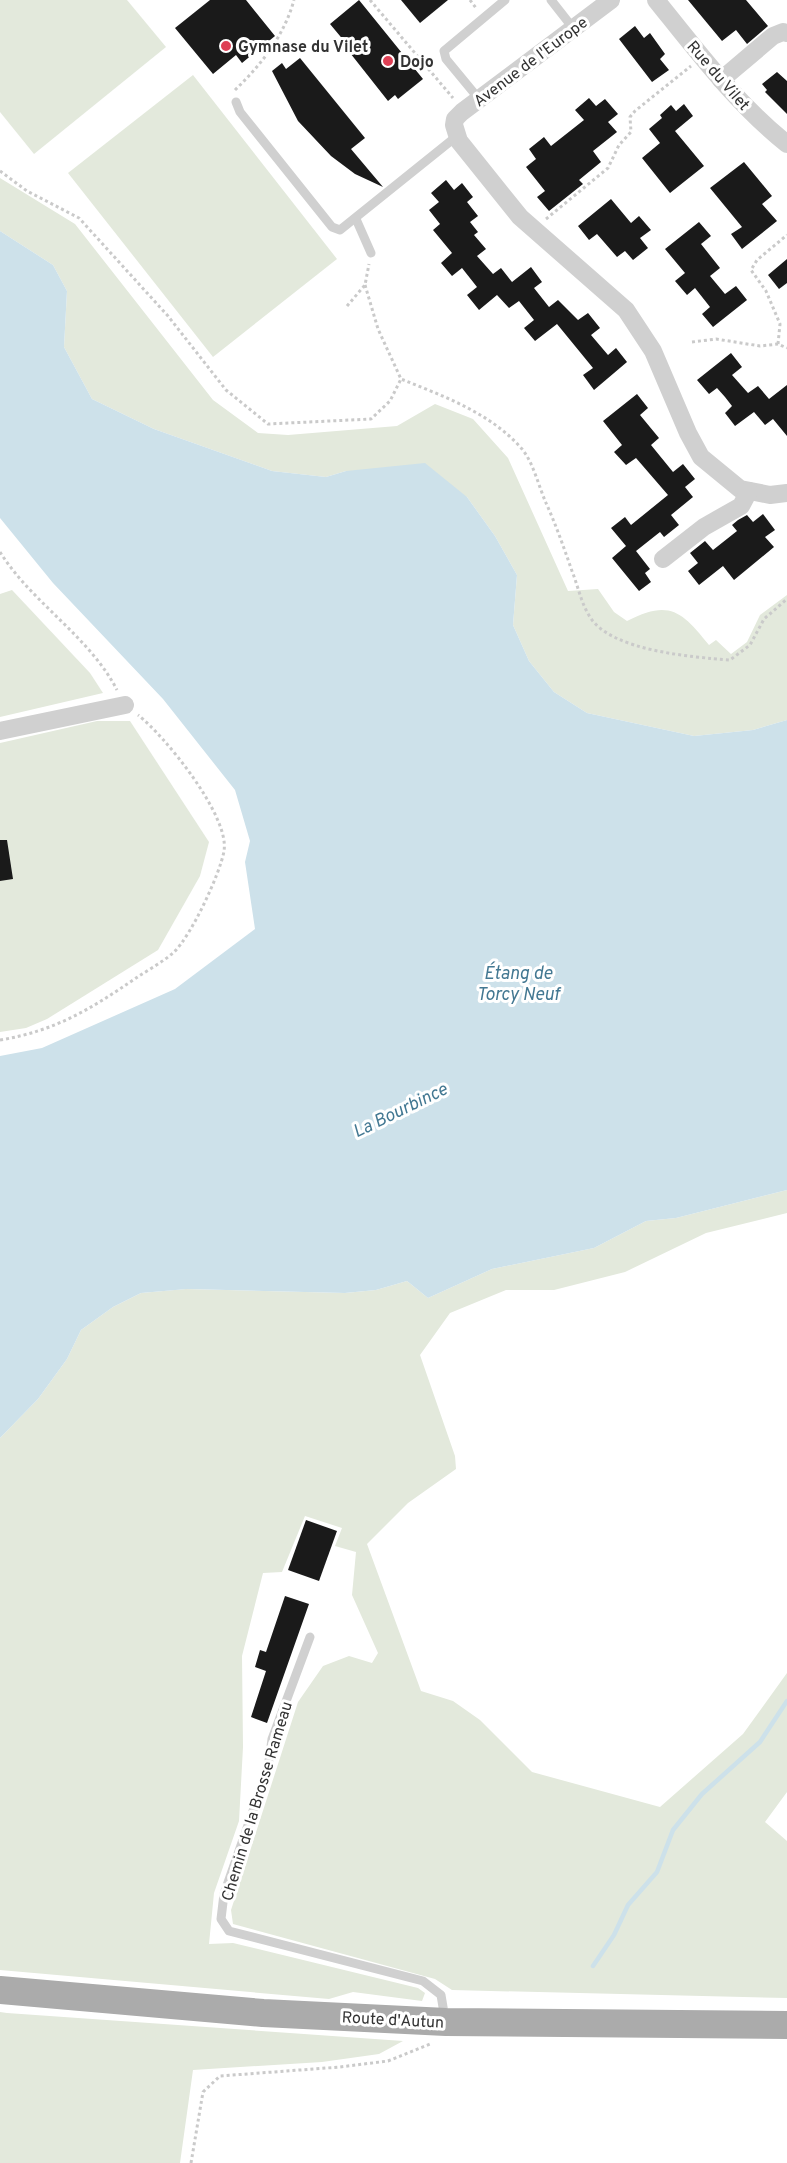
<svg xmlns="http://www.w3.org/2000/svg" width="787" height="2163" viewBox="0 0 787 2163" font-family="Overpass,sans-serif">
<rect width="100%" height="100%" fill="#fff"/>
<g fill="#e3e9dc">
<path d="M0,0H127L166,47L34,154L0,112Z"/>
<path d="M193,75L337,259L213,357L68,173Z"/>
<path d="M0,178L75,224L213,400L258,433L288,435L397,426L435,404L473,419L508,458L568,591L598,589L614,612L627,621C669,599 682,611 709,645L716,640L731,654L747,642L760,615L787,595V720L753,730L694,736L587,713L554,692L529,661L513,625L517,575L495,536L467,497L346,471L326,477L272,471L154,429L92,399L64,347L67,291L53,265L0,231Z"/>
<path d="M12,590L90,673L103,693L0,717V594Z"/>
<path d="M97,721H130L209,842L200,876L158,950L47,1019L26,1028L0,1032V743Z"/>
<path d="M787,1190V1213L706,1233L625,1272L554,1290H506L450,1313L420,1355L455,1456L456,1469L408,1503L367,1544L421,1691L453,1701L480,1720L532,1772L660,1807L743,1734L787,1673V1792L765,1822L787,1841V1998L452,1990L435,1979L233,1924L231,1910L298,1702L323,1666L349,1656L372,1663L378,1653L352,1595L356,1552L335,1546L342,1528L305,1516L282,1572L263,1573L242,1656L243,1747L239,1821L214,1893L209,1944L233,1943L418,1988L425,1993L422,2001L353,1992L329,1999L0,1970V1438L38,1399L67,1359L81,1330L113,1307L141,1293L186,1289L345,1293L376,1290L407,1281L428,1298L492,1269L594,1248L646,1221L676,1218Z"/>
<path d="M0,2012L7,2013L403,2041L379,2054L322,2062L193,2070L180,2163H0Z"/>
</g>
<path fill="#cde1ea" d="M0,231L53,265L67,291L64,347L92,399L154,429L272,471L326,477L346,471L425,463L467,497L495,536L517,575L513,625L529,661L554,692L587,713L694,736L753,730L787,720V1190L676,1218L646,1221L594,1248L492,1269L428,1298L407,1281L376,1290L345,1293L187,1289L141,1293L113,1307L81,1330L67,1359L38,1399L0,1438V1056L42,1048L175,989L255,929L245,862L250,841L235,790L163,699L53,583L0,518Z"/>
<g fill="none" stroke-linecap="round" stroke-linejoin="round">
<path stroke="#cde1ea" stroke-width="4.5" d="M593,1966L614,1935L628,1905L657,1872L673,1830L702,1794L760,1742L787,1701"/>
</g>
<g fill="#1a1a1a">
<path d="M210,0H246L275,36L242,63L236,55L213,74L175,28Z"/>
<path d="M359,0L423,79L398,99L395,95L388,101L343,44L345,42L330,24Z"/>
<path d="M401,0H448L420,23Z"/>
<path d="M688,0H746L768,26L747,44L736,30L722,41Z"/>
<path d="M635,26L644,38L650,33L665,54L660,59L669,70L652,82L619,39Z"/>
<path d="M300,58L365,138L351,149L383,187L355,174L331,156L298,121L272,71L282,63L286,69Z"/>
<path d="M777,72L787,81V114L765,92L767,90L762,84Z"/>
<path d="M589,98L596,106L605,99L618,114L608,122L617,132L593,151L601,162L579,180L583,184L549,211L537,197L545,191L526,167L536,159L529,149L544,137L551,146L584,120L575,110Z"/>
<path d="M684,104L693,116L675,131L704,166L670,193L642,158L660,143L649,129L662,118L660,115L671,105L676,111Z"/>
<path d="M744,162L772,196L762,204L777,221L742,249L731,234L742,227L710,188Z"/>
<path d="M446,180L454,190L462,183L473,197L467,202L478,216L470,222L478,232L474,235L486,249L477,256L493,274L501,268L512,282L531,267L542,282L534,288L549,307L558,300L578,320L588,313L600,328L591,335L608,355L616,348L627,362L594,390L583,375L593,368L557,324L535,341L524,328L534,320L519,301L509,308L497,295L479,310L467,295L477,287L462,268L452,276L441,263L452,253L433,230L440,224L429,210L439,202L431,193Z"/>
<path d="M611,199L631,223L639,216L651,230L640,238L648,248L633,260L625,251L617,257L597,234L589,240L578,226Z"/>
<path d="M699,222L711,236L701,244L720,268L710,276L725,294L736,286L747,300L713,327L702,314L710,307L695,288L687,295L675,281L685,273L665,249Z"/>
<path d="M787,259V283L779,289L768,275Z"/>
<path d="M731,353L742,367L732,375L748,393L758,386L769,399L787,385V436L773,419L765,425L754,412L735,426L725,413L732,406L725,397L717,388L709,394L697,380Z"/>
<path d="M637,394L648,408L640,415L659,438L651,445L673,472L683,464L695,479L685,487L693,497L671,515L679,525L664,537L660,532L636,551L650,569L645,573L651,582L639,591L612,558L626,546L611,528L625,517L631,525L668,495L636,458L626,465L614,452L622,445L603,421Z"/>
<path d="M763,514L775,530L765,537L774,547L734,580L723,566L699,585L688,571L698,563L690,553L705,541L713,550L737,531L732,525L738,520L747,515L753,522Z"/>
<path d="M0,840H7L13,879L0,881Z"/>
<path d="M306,1520L337,1531L319,1581L288,1570Z"/>
<path d="M285,1596L309,1604L267,1723L251,1717L266,1671L255,1667L260,1650L266,1652Z"/>
</g>
<g fill="none" stroke-linecap="round" stroke-linejoin="round">
<g stroke="#cacaca" stroke-width="3" stroke-dasharray="3 3" stroke-linecap="butt">
<path d="M370,0L453,98"/>
<path d="M470,0L476,8"/>
<path d="M235,90C261,65 284,36 294,0"/>
<path d="M0,171L27,191L79,218L168,316L226,390L268,424L371,419L390,401L401,379"/>
<path d="M546,219L608,168L619,145L631,132L630,117L635,111L691,66"/>
<path d="M365,285L378,329L401,379C443,396 491,413 522,449C533,462 539,487 546,503C556,525 564,548 572,571C578,586 581,603 590,617C611,651 692,657 730,660L750,645L764,619L787,599"/>
<path d="M347,306L365,285L369,264"/>
<path d="M692,342L716,339L760,346L778,344L787,348"/>
<path d="M778,344L780,324L766,291L751,270L757,260L787,235"/>
<path d="M0,552C32,603 89,636 117,690"/>
<path d="M0,1040C55,1031 91,1009 136,978C148,970 163,962 174,952C191,936 220,874 224,851C230,816 164,735 138,715"/>
<path d="M191,2163L203,2092L220,2076L340,2067L388,2061L430,2044"/>
</g>
<g stroke="#d0d0d0" stroke-width="9">
<path d="M551,0L573,28"/>
<path d="M479,99L446,59L444,51L505,0"/>
<path d="M236,102L240,112L332,227L340,230L457,136"/>
<path d="M356,219L371,253"/>
<path d="M310,1637L272,1739L268,1768L224,1894L221,1919L229,1931L423,1981L441,1995L445,2019"/>
</g>
<g stroke="#d0d0d0" stroke-width="18">
<path d="M611,0L462,112L455,119L454,125L459,141L520,217L626,310L653,351L688,433L701,457L740,489L770,495L787,493"/>
<path d="M656,0C697,51 736,103 787,144"/>
<path d="M721,80L773,36L783,32L787,33"/>
<path d="M663,559L704,527L741,506L749,491"/>
<path d="M0,731L125,705"/>
</g>
<path stroke="#ababab" stroke-width="28" d="M0,1990L263,2013L446,2022L787,2025"/>
</g>
<g fill="#de4055" stroke="#fff" stroke-width="2">
<circle cx="226" cy="46" r="6"/>
<circle cx="388" cy="61" r="6"/>
</g>
<g text-anchor="middle" stroke-width="6" stroke-linejoin="round" paint-order="stroke">
<g font-size="16" font-weight="bold" fill="#333" stroke="#fff" text-anchor="start">
<text x="238" y="52">Gymnase du Vilet</text>
<text x="400" y="67">Dojo</text>
</g>
<g font-size="16" fill="#333" stroke="#fff">
<text transform="translate(530 61) rotate(-37)" y="6">Avenue de l'Europe</text>
<text transform="translate(719 75) rotate(49)" y="6">Rue du Vilet</text>
<text transform="translate(256 1801) rotate(-73)" y="6">Chemin de la Brosse Rameau</text>
<text transform="translate(393 2019) rotate(3)" y="6">Route d'Autun</text>
</g>
<g font-size="18" font-style="italic" fill="#437892" stroke="#fff">
<text x="518" y="979">Étang de<tspan x="518" dy="21">Torcy Neuf</tspan></text>
<text transform="translate(400 1110) rotate(-26)" y="6">La Bourbince</text>
</g>
</g>
</svg>
